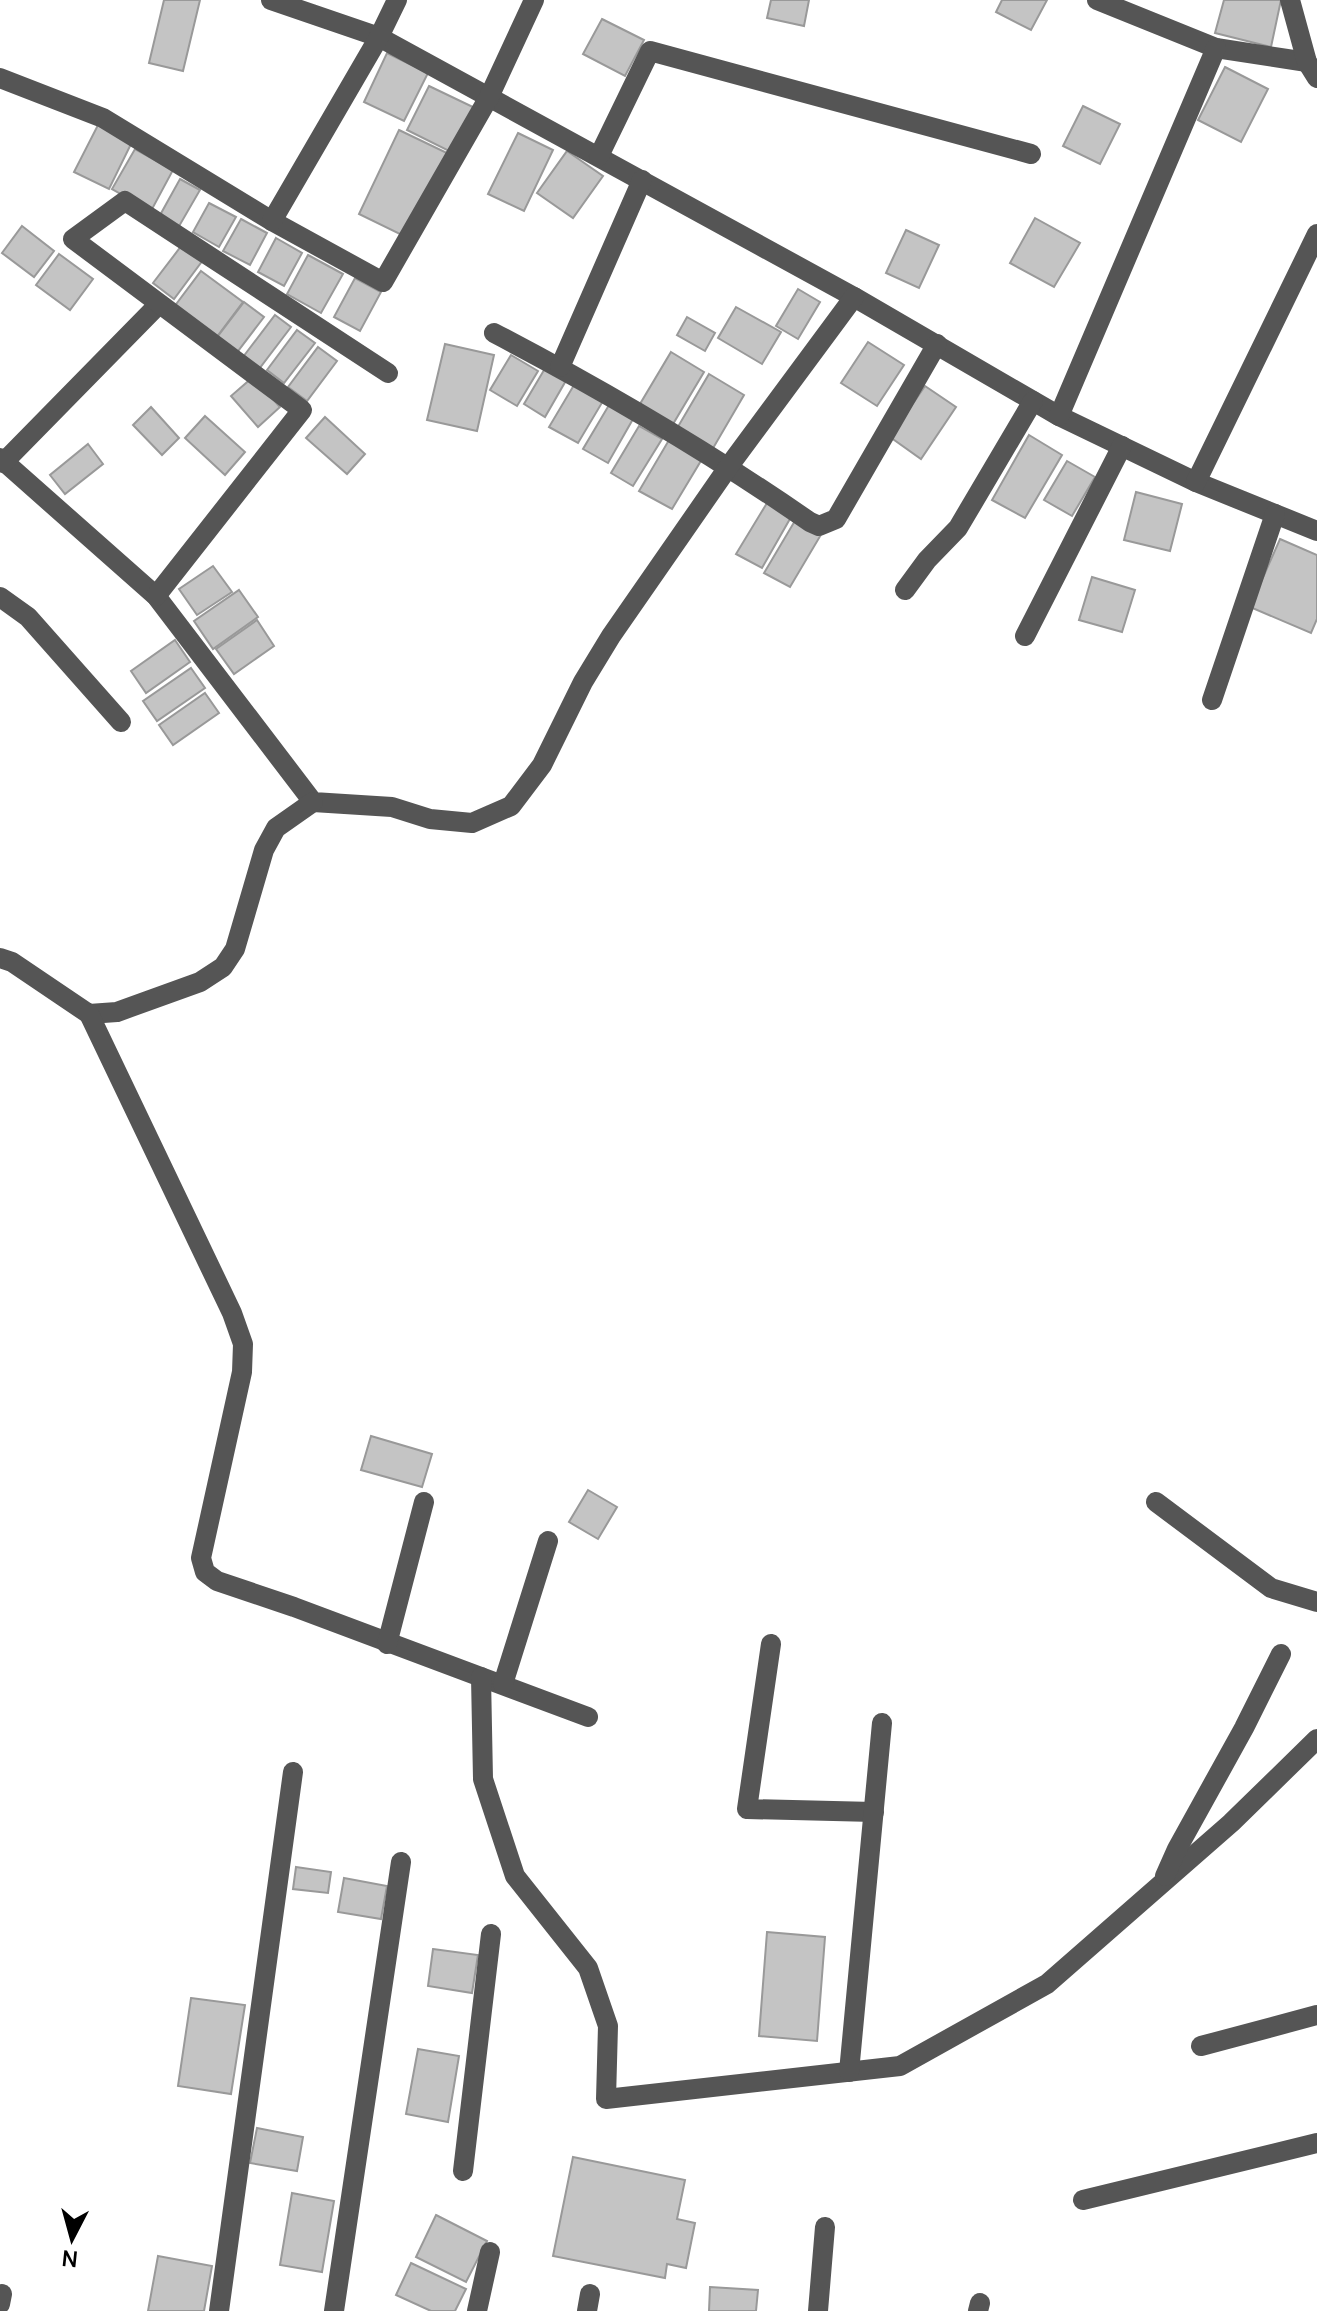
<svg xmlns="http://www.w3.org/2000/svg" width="1317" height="2311" viewBox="0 0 1317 2311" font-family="Manrope,sans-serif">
<rect width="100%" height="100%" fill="#fff"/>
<g fill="#c4c4c4" stroke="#999" stroke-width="2">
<path d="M164,0H200L183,71L149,63Z"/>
<path d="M771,0H809L804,26L767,18Z"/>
<path d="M1002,0H1047L1031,30L996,12Z"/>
<path d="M1224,0H1281L1271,47L1215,33Z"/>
<path d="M602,19L644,40L625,76L583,54Z"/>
<path d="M387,53L428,73L404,121L364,102Z"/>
<path d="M1225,67L1268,89L1241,142L1198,120Z"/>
<path d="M429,86L475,108L453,153L407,130Z"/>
<path d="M1083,106L1120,124L1100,164L1063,146Z"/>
<path d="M98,125L132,142L109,189L74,172Z"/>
<path d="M399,130L449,154L408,238L359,214Z"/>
<path d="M518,133L553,150L524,211L488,194Z"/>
<path d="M135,149L173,170L151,211L112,189Z"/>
<path d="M567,151L603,176L573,218L537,193Z"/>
<path d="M180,179L200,190L178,228L159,217Z"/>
<path d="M209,203L236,217L219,247L193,232Z"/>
<path d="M1035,218L1080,243L1054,287L1010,263Z"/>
<path d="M241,219L267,233L250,265L223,251Z"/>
<path d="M22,226L54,251L34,277L2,253Z"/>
<path d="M906,230L939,245L919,288L886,273Z"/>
<path d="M276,238L302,253L284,286L258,272Z"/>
<path d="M182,245L203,260L174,299L153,283Z"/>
<path d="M59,254L93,279L70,310L36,285Z"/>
<path d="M308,255L343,274L321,313L287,294Z"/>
<path d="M201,271L243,302L216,338L174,307Z"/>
<path d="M355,278L381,292L360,331L334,317Z"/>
<path d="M798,289L820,302L798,339L776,326Z"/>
<path d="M244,302L264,317L235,355L215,340Z"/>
<path d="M736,307L781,332L762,364L718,338Z"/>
<path d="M275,315L291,327L259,369L243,357Z"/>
<path d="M687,317L715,333L705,351L677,335Z"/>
<path d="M297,330L315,343L284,383L267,370Z"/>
<path d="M868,342L904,365L877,406L841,383Z"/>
<path d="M445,344L494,355L477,431L427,420Z"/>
<path d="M318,347L337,361L307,401L288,387Z"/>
<path d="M671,352L704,372L673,424L640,404Z"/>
<path d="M511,355L538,371L517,406L490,390Z"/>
<path d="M547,365L568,377L545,417L524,404Z"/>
<path d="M709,374L744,395L712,450L676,430Z"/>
<path d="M253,377L280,407L258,427L231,396Z"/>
<path d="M574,385L603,401L578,443L549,427Z"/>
<path d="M925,386L956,407L921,459L890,437Z"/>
<path d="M609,405L633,419L608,463L583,449Z"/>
<path d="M151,407L179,438L162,455L133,425Z"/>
<path d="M205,416L245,452L225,475L185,438Z"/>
<path d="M325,417L365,454L347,474L306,438Z"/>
<path d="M639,426L662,439L633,486L611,473Z"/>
<path d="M1029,435L1062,455L1025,518L992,500Z"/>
<path d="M669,440L702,459L672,509L639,491Z"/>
<path d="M88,444L103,464L65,494L50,475Z"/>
<path d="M1067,461L1095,477L1072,516L1044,500Z"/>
<path d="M1136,492L1182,504L1170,551L1124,540Z"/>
<path d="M767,503L791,517L762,568L736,554Z"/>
<path d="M796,519L822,533L790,587L764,573Z"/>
<path d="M1280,539L1317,555V619L1311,633L1250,607Z"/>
<path d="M213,566L232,592L197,615L179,589Z"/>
<path d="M1092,577L1135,590L1122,632L1079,620Z"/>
<path d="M239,590L258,617L213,649L194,621Z"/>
<path d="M257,620L274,646L234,674L216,649Z"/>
<path d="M175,640L190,662L146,693L131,671Z"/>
<path d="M191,668L205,688L157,721L143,701Z"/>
<path d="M205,693L219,713L173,745L159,725Z"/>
<path d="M371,1436L432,1454L422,1487L361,1470Z"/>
<path d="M588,1490L617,1507L598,1539L569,1522Z"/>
<path d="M296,1867L331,1872L328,1893L293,1889Z"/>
<path d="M344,1878L387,1886L381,1919L338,1912Z"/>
<path d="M767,1932L825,1937L817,2041L759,2036Z"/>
<path d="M433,1949L478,1955L472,1993L428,1986Z"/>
<path d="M191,1998L245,2005L231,2094L178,2086Z"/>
<path d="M418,2049L459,2056L448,2122L406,2114Z"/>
<path d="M257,2128L303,2137L297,2171L250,2163Z"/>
<path d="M573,2157L685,2180L677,2219L695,2223L686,2268L667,2264L665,2278L553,2256Z"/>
<path d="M292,2193L334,2201L322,2272L280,2265Z"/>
<path d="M436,2215L487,2241L466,2282L416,2257Z"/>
<path d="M158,2256L212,2266L204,2311H148Z"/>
<path d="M411,2263L466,2289L455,2311H431L396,2295Z"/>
<path d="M710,2287L758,2290L756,2311H709Z"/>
</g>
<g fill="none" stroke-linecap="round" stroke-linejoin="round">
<g stroke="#555" stroke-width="20">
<path d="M271,0L379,37L854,297L1059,416L1196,482L1317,531"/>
<path d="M1097,0L1216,48L1307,62"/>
<path d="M1290,0L1307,62L1317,78"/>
<path d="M0,78L103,118L272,221L383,282L489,97L534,0"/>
<path d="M599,156L650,51L1031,154"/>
<path d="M272,221L379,37L397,0"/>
<path d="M494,333C603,390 709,452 810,522L819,526L836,519L937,344"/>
<path d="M560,367L642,180"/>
<path d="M1059,416L1216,48"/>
<path d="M0,458L156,596L313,802L392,807L430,819L472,823L511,806L542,765L583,682L611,636L729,466L854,297"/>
<path d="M3,463L159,304"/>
<path d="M1196,482L1317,234"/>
<path d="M905,590L927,560L958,528L1033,401"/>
<path d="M156,596L302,410L73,239L125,201L388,373"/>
<path d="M0,597L28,617L121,722"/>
<path d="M1025,636L1122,446"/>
<path d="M1212,700L1275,514"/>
<path d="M0,958L12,962L89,1014L117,1012L200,982L223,967L235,949L264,850L276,828L313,802"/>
<path d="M89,1014L232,1313L243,1344L242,1372L201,1558L205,1572L217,1581L294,1607L588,1717"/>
<path d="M1156,1502L1271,1588L1317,1602"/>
<path d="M387,1644L424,1502"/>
<path d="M771,1644L747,1809L874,1812"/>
<path d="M481,1677L483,1779L515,1876L588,1968L608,2026L606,2099L900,2066L1047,1984L1231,1823L1317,1739"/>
<path d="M503,1684L548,1541"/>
<path d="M1165,1876L1177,1849L1244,1728L1281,1654"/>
<path d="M1201,2046L1317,2015"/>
<path d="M849,2072L882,1723"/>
<path d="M463,2171L491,1934"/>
<path d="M1083,2200L1317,2143"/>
<path d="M0,2304L2,2294"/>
<path d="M219,2311L293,1772"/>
<path d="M334,2311L401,1862"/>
<path d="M477,2311L490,2252"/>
<path d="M587,2311L590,2294"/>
<path d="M818,2311L825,2227"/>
<path d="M978,2311L980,2303"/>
</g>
</g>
<g transform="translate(72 2239) rotate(186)" stroke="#ffffff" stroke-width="6" paint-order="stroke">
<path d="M0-6L14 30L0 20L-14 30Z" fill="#000000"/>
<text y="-12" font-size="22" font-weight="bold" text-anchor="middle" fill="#000000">N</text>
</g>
</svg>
